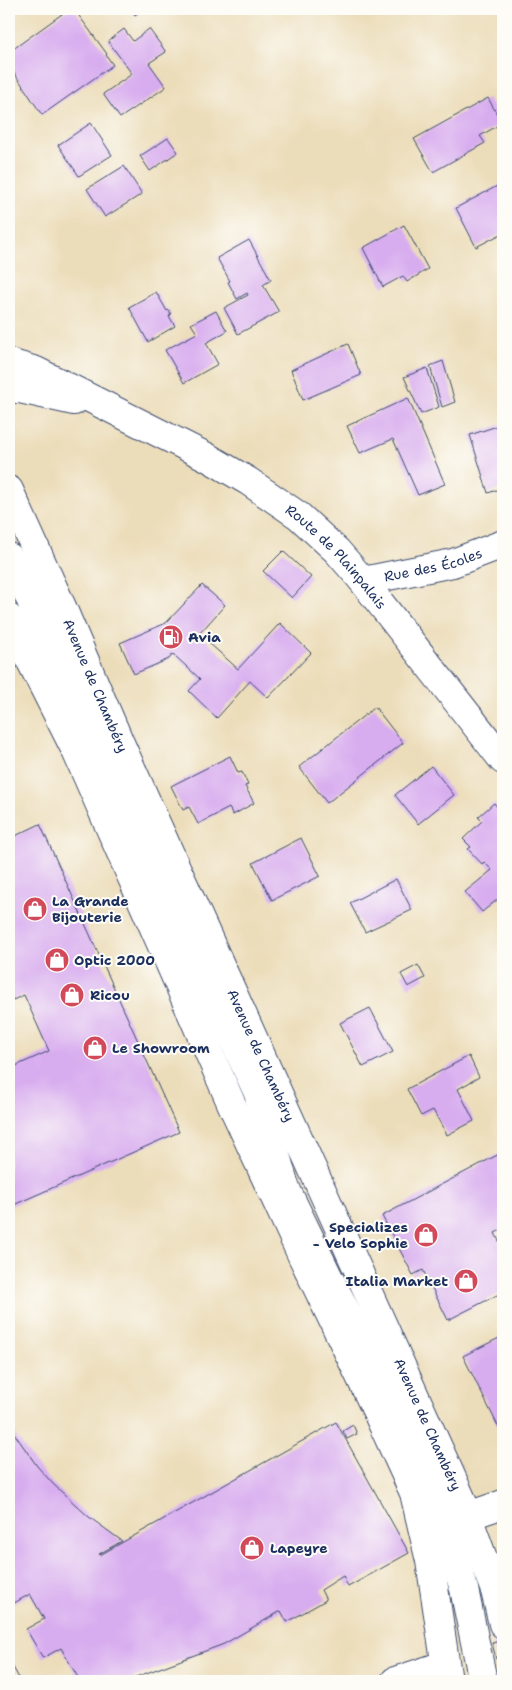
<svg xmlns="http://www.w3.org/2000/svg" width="512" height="1690" viewBox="0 0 512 1690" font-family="'Shantell Sans',sans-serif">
<rect width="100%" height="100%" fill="#fdfcf7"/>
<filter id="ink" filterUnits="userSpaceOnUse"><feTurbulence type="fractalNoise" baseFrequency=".02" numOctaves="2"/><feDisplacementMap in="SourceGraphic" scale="10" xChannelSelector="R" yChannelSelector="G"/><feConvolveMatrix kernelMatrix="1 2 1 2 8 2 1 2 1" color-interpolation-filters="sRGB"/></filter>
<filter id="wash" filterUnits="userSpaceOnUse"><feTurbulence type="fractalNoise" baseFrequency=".0096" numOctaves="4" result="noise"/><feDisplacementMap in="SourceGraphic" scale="20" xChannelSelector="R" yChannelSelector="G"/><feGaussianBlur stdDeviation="1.12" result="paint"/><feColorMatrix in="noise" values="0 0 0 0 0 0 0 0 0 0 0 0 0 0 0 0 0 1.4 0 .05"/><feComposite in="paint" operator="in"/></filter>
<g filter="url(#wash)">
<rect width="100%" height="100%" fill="#ecddba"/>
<g id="blocks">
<g fill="#d8adef">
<path d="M69,9H74L107,54L106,55L113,65L42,115L9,65V52Z"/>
<path d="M130,9H144L135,15Z"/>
<path d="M324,9H336L328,14Z"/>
<path d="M124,29L133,41L149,29L166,52L149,63L166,87L120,118L103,94L132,74L108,41Z"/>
<path d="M488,98L502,123L480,136L485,143L433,172L414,139Z"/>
<path d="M91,123L112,155L79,176L58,145Z"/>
<path d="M168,138L178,152L150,171L140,156Z"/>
<path d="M124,166L142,194L105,217L87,189Z"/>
<path d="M501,184L503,189V233L476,247L456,208Z"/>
<path d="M404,225L428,269L407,282L403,276L383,287L363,248Z"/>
<path d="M249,240L271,280L263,285L279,312L238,334L224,308L248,295L247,293L237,299L228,282L230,281L217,258Z"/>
<path d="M156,292L167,311L169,310L171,315L169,316L175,326L148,342L129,307Z"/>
<path d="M216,311L227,331L206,343L218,364L184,383L165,350L197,333L191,324Z"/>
<path d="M348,344L361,375L303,400L291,370Z"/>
<path d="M443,361L455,402L442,407L430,366Z"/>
<path d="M427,368L439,407L421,414L404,377Z"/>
<path d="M408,398L445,484L418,495L393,439L360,453L347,426Z"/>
<path d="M503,424V488L488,493L470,435Z"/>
<path d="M283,551L311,577L292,598L263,571Z"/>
<path d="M202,585L225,605L199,634L238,669L280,623L311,653L268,698L250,681L217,718L189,691L200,679L173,654L169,659L134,674L120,643L166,623Z"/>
<path d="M375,707L403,743L327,803L299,767Z"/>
<path d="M230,756L238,773L242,772L248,785L245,786L254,803L233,815L229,808L198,824L189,807L183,810L171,786Z"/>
<path d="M431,766L454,795L418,824L395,795Z"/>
<path d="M494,803L503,814V895L482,912L465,892L492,870L484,862L482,864L468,849L471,847L463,839L482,821L478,817Z"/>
<path d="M40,824L179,1132L9,1207V1069L49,1051L24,995L13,1000L9,991V839Z"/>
<path d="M301,838L320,876L272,900L253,863Z"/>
<path d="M396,879L412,910L365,932L350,903Z"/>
<path d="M418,965L425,978L408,987L401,974Z"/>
<path d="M370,1008L393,1052L363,1067L340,1023Z"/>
<path d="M469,1056L479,1077L458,1089L474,1121L447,1135L433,1110L421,1116L407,1089Z"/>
<path d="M503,1152V1229L495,1233L503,1249V1292L448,1320L423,1270L413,1275L382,1216Z"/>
<path d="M503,1336V1436L463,1356Z"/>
<path d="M336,1422L409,1553L348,1587L343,1576L321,1590L326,1600L287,1622L281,1611L224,1644L125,1681H80L61,1648L43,1658L26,1629L44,1619L30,1594L9,1606V1426L37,1466L53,1484L89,1517L122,1541L99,1554L100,1555Z"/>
<path d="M353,1425L357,1434L347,1439L343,1431Z"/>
<path d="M500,1641L503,1658L496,1659L492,1643Z"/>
<path d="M9,1660L19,1678L12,1681H9Z"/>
</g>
</g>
</g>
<g filter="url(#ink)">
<use href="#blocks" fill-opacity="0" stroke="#3a496c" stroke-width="1"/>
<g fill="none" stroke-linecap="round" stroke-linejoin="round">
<defs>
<g id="minor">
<path d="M9,557L25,588L258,1093L284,1183L288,1193L329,1278L404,1423L436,1496L464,1589L483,1681"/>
<path id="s1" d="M363,581L453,563L503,544"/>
<path d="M468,1516L503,1504"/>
<path d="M395,1681L444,1665"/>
</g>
<g id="major">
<path id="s2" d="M9,363L36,371L207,457L248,481L299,516L337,551L363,581L503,760"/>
<path d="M9,389H20L74,401"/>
<path id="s3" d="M9,490L62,607L120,743L461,1498L495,1591L503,1624"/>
<path d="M9,618L76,751L232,1105L302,1256L376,1410L414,1493L430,1561L448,1681"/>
</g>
</defs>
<use href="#minor" stroke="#3a496c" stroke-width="30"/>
<use href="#major" stroke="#3a496c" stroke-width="30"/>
<use href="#minor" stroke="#fff" stroke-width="28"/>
<use href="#major" stroke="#fff" stroke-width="28"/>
</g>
</g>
<defs>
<symbol id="fuel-disc" viewBox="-11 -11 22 22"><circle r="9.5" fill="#d1495b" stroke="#fdfcf7"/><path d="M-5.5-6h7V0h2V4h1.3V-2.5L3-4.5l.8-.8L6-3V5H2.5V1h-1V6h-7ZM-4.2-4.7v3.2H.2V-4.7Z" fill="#fff"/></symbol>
<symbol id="shop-disc" viewBox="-11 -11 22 22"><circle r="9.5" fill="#d1495b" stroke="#fdfcf7"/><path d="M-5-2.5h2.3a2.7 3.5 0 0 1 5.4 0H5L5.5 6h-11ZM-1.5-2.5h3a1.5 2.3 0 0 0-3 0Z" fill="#fff"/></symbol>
</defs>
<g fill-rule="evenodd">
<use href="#fuel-disc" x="157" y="623" width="28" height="28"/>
<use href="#shop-disc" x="21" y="895" width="28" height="28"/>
<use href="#shop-disc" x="43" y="946" width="28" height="28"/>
<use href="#shop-disc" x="58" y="981" width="28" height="28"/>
<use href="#shop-disc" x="81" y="1034" width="28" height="28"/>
<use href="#shop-disc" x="412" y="1221" width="28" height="28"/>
<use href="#shop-disc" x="452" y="1267" width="28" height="28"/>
<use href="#shop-disc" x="238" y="1534" width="28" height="28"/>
</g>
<g text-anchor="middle" stroke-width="4" stroke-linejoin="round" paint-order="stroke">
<g font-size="14" fill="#1b2f5e" stroke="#fdfcf7">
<text dy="5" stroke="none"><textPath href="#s2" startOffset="384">Route de Plainpalais</textPath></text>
<text dy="5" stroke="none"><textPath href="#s1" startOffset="72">Rue des Écoles</textPath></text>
<text dy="5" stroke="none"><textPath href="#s3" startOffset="214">Avenue de Chambéry</textPath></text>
<text dy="5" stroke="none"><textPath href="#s3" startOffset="619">Avenue de Chambéry</textPath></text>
<text dy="5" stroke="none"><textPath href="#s3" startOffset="1024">Avenue de Chambéry</textPath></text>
</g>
<g font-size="14" font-weight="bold" fill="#1b2f5e" stroke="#fdfcf7" text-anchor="start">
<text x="188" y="642">Avia</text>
<text x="52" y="906">La Grande<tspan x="52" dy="16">Bijouterie</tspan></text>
<text x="74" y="965">Optic 2000</text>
<text x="90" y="1000">Ricou</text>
<text x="112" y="1053">Le Showroom</text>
<text x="408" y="1232" text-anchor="end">Specializes<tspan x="408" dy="16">- Velo Sophie</tspan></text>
<text x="448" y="1286" text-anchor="end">Italia Market</text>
<text x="270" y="1553">Lapeyre</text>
</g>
</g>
<rect width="512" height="1690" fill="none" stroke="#fdfcf7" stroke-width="30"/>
</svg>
